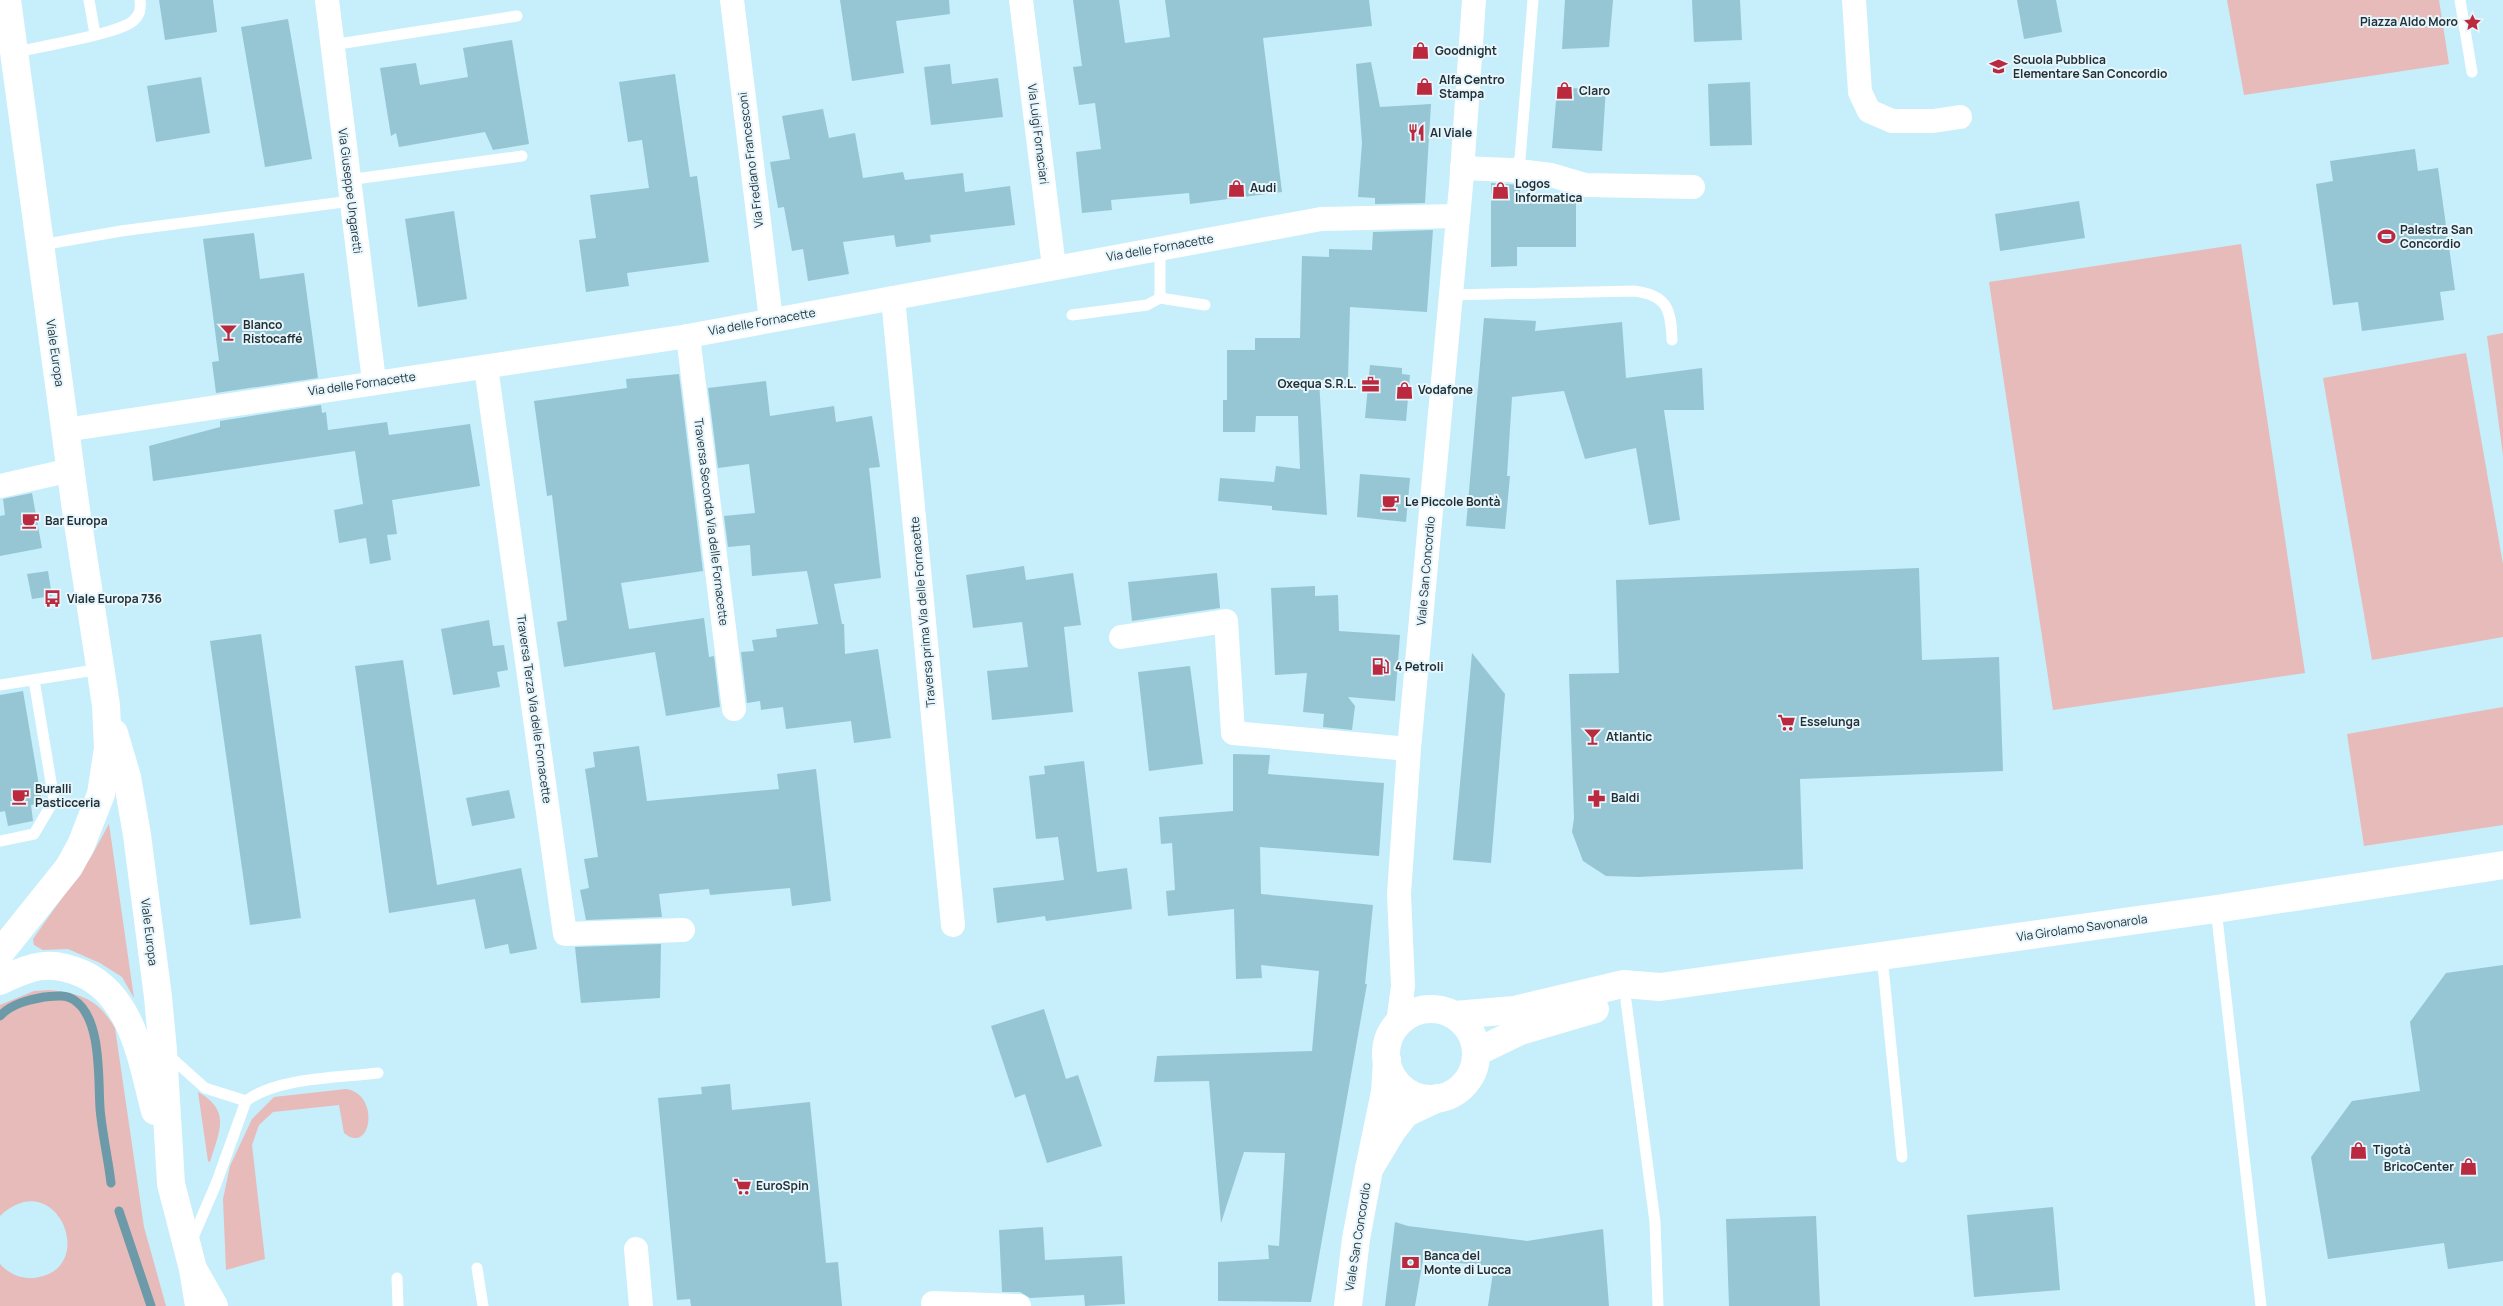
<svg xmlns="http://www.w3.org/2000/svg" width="2503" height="1306" viewBox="0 0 2503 1306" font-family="Manrope,sans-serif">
<rect width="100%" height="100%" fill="#c6eefb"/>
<g fill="#e7bbba">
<path d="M2227,0H2439L2449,64L2244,95Z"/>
<path d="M2241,244L2305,673L2053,710L1989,282Z"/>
<path d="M2503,333V455L2487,336Z"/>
<path d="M2466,353L2503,564V637L2372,660L2323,378Z"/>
<path d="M2503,707V825L2364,846L2347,734Z"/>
<path d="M109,824L134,998L122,977L100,963L68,949L43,950L34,945L33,939L91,857Z"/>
<path d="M50,990C82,994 98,999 115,1028L144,1227L166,1306H0V1264C9,1274 21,1279 34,1278C101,1270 56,1163 0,1216V1005L34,991Z"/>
<path d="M346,1089C381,1094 371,1156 344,1133L339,1105L273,1112L259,1125L252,1145L265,1259L226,1270L223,1199L230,1166L252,1119L274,1097Z"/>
<path d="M198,1092C232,1111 219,1132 210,1162L208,1161Z"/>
</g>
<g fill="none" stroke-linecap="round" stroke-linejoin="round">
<g stroke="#6c9aa8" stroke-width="9">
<path d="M0,1016C11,1004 28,1000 44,997C54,996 66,994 74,1000C102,1018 98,1079 100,1108C102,1133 108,1158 111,1183"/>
<path d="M119,1211L151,1306"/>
</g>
</g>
<g fill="#96c6d4">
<path d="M159,0H213L217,32L165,40Z"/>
<path d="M840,0H949L950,14L896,21L904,73L852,81Z"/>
<path d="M1073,0H1119L1125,43L1170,37L1165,0H1369L1372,26L1263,38L1282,192L1190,204L1189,193L1111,200L1112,210L1082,213L1076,152L1101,149L1095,103L1079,105L1073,67L1082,66Z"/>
<path d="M1565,0H1613L1609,47L1562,49Z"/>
<path d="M1692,0H1740L1742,40L1694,42Z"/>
<path d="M2017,0H2056L2062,32L2024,39Z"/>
<path d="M288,19L312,159L265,167L241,27Z"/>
<path d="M512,40L529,144L493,150L485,132L399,147L396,133L391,136L380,68L416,63L420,85L468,77L463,48Z"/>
<path d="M1371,62L1380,107L1431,104L1425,203L1375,204V198L1358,197L1362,143L1356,64Z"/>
<path d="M950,64L952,84L998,78L1003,117L931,125L924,67Z"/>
<path d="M675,74L690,177L697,176L709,262L627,273L629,286L586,292L579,240L596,238L590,195L649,188L642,140L628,142L619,82Z"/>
<path d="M201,77L210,133L156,142L147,86Z"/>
<path d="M1750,82L1752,145L1710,146L1708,84Z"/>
<path d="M1606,87L1602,151L1552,148L1557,89Z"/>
<path d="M823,109L829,138L855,133L863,178L903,172L905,180L963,173L965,192L1010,186L1015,225L930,235L931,242L896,247L894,235L843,242L849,274L808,281L803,249L792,251L784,207L778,208L770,162L790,159L782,116Z"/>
<path d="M2415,149L2418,171L2438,168L2455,290L2440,292L2444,320L2362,331L2358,302L2333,305L2316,184L2333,181L2330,161Z"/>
<path d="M1491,183L1520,185V198H1576V247H1517V266L1491,267Z"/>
<path d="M2079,201L2085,238L2000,251L1995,214Z"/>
<path d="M454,211L467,299L418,307L405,219Z"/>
<path d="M1433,230L1427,312L1350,307L1348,380H1319L1327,515L1272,510V506L1218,501L1220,478L1274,482L1276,466L1300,469L1298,416H1256L1255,432H1223V400H1227V350H1255V338H1300L1302,256L1329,257V249L1372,250L1373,232Z"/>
<path d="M254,233L260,279L304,273L318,378L216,393L212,362L219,361L203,239Z"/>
<path d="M1484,318L1536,321L1535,331L1622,322L1626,378L1702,368L1704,410H1664L1680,520L1649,525L1636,448L1585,459L1564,391L1512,397L1507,476H1510L1505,529L1466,526Z"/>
<path d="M1370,365L1402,368V374L1410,375L1406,421L1365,418Z"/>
<path d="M679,374L703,571L621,583L629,629L704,618L709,657L714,656L720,707L666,716L655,652L564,667L557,622L567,620L552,495L547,496L534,401L627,388L626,379Z"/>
<path d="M766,381L770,416L834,406L836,422L872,416L880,467L869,468L881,578L834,584L842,624H844L845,654L878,649L891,738L854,743L851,721L786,729L783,707L761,710L760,701L747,703L741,652L754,651L752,640L777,637L776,629L818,624L807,571L752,576L750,545L728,547L724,516L755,513L749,464L718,468L708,388Z"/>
<path d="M321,405L322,413L326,412L328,430L387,422L389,435L470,424L480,486L392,500L397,534L387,535L391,560L370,564L366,538L339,543L334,510L363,504L355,451L153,481L149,446L220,427V421Z"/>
<path d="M1360,474L1410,478L1406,522L1357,517Z"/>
<path d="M32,493L42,548L0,556V516L5,515L3,499Z"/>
<path d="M1024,566L1026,580L1073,573L1081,625L1064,627L1073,712L992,720L987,671L1028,667L1022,622L973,628L966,575Z"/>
<path d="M1919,568L1922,660L1999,657L2003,771L1800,779L1803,869L1638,877L1606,876L1583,861L1572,832L1574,818L1569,674L1619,673L1616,580Z"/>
<path d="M48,571L52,596L32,599L27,574Z"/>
<path d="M1217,573L1220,608L1132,621L1128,582Z"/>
<path d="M1315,586V596L1338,595L1339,631L1400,635L1395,701L1348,697L1355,706L1352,730L1323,727L1324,714L1303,712L1307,673L1275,675L1271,588Z"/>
<path d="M489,620L493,646L504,645L508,670L497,672L500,687L453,695L441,629Z"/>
<path d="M261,634L301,918L250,925L210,641Z"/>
<path d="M1472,653L1505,694L1491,863L1453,860Z"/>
<path d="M403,660L437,885L521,868L537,949L510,954L508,944L485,949L475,899L389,913L355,666Z"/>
<path d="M1190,666L1203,764L1149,771L1138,672Z"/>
<path d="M23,691L42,803L31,805L33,821L8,826L5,811L0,812V695Z"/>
<path d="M639,746L647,801L779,789L777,774L816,769L831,901L792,906L790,888L710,895L709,889L659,894L662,917L586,920L580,890L589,888L584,859L598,857L585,769L595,767L593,752Z"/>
<path d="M1233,754L1270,755L1268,774L1384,783L1379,856L1260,847L1261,894L1373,905L1365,984H1367L1311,1302L1218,1301V1262L1269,1259L1268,1245L1279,1246L1285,1153L1244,1152L1221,1223L1209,1081L1154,1082L1157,1056L1312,1051L1319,971L1261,965L1262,978L1236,979L1234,909L1168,916L1166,891L1175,890L1172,843L1161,844L1159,817L1233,811Z"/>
<path d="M1084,761L1097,872L1127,868L1132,909L1046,921L1045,916L997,923L993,888L1064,880L1058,837L1036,839L1029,776L1045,774L1044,766Z"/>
<path d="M509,790L515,818L472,826L466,798Z"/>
<path d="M661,944L660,998L581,1003L575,947Z"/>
<path d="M2503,965V1261L2448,1269L2444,1243L2328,1259L2311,1157L2352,1101L2420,1091L2410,1022L2446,973Z"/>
<path d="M1044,1009L1066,1079L1078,1075L1102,1146L1047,1163L1025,1094L1015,1098L991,1026Z"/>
<path d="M730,1084L732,1110L810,1102L826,1263L838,1262L842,1306H691L690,1299L677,1300L658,1098L702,1094L701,1087Z"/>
<path d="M2053,1207L2060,1290L1974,1297L1967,1215Z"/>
<path d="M1816,1216L1820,1306H1729L1726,1219Z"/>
<path d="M1395,1222L1408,1226L1527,1241L1603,1229L1609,1306H1488L1494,1266L1423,1260L1415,1306H1385Z"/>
<path d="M1043,1227L1045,1260L1122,1256L1125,1304L1085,1306L1084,1295L1030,1298L1020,1292H1002L999,1230Z"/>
</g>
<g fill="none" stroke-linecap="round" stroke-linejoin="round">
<g stroke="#fff" stroke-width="11">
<path d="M89,0L95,34"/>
<path d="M2460,0L2472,72"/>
<path d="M332,45L517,16"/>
<path d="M13,53C37,47 118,34 133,21C140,15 141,9 140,0"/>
<path d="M1511,169L1520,159L1533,0"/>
<path d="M348,180L522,156"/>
<path d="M41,245L121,231L351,201"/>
<path d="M1449,295L1634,291C1667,295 1671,309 1672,340"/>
<path d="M1160,298L1205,305"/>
<path d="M1072,315L1147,305L1160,298V248"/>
<path d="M0,685L101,669"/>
<path d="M0,841L34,834L54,800L34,680"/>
<path d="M2216,909L2261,1306"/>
<path d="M1882,956L1902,1157"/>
<path d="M1626,1001L1655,1222L1658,1306"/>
<path d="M166,1053L205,1088L246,1101"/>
<path d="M191,1242L216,1184L246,1101C277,1077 339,1078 378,1073"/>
<path d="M477,1268L483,1306"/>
<path d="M397,1278L398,1306"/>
</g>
<g stroke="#fff" stroke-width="24">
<path d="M327,0L374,381"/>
<path d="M732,0L771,320"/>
<path d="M1021,0L1054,267"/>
<path d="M1854,0L1860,92L1869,111L1892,121H1933L1960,117"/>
<path d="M1462,168L1510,170L1551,175L1585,185L1693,187"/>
<path d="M893,298L953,925"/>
<path d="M688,336L734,709"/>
<path d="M486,367L565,934L683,930"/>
<path d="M65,430L688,336L1321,219L1457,216"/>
<path d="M0,486L71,470"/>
<path d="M1121,637L1226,621L1233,733L1409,749"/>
<path d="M1398,1023L1403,986L1399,894L1409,749L1461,186L1474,0"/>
<path d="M636,1249L641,1306"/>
<path d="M933,1303L1019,1306"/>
</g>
<g stroke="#fff" stroke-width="28">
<circle cx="1431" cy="1054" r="45"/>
<path d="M1455,1015L1514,1010L1623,984L1660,987L2216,909L2503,865"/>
<path d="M1477,1052L1520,1031L1595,1009"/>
<path d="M1387,1060L1385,1092L1369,1169L1392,1131L1406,1113L1438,1098"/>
<path d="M1348,1306L1356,1239L1369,1169"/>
</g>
<g stroke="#fff" stroke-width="28">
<path d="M114,733L127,777L137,835L158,997L163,1050L171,1184L193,1269L214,1306"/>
<path d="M0,953L69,867L81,845L101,794L108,748L106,705L76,510L7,0"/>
<path d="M0,981C31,966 50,959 83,974C133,997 142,1062 155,1111"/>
</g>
<path stroke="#fff" stroke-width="28" d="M193,1269L199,1306"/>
</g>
<defs>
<symbol id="sight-bare" viewBox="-9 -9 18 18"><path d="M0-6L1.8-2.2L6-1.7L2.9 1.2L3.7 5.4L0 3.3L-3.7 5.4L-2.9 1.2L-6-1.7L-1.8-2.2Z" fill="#ba293d" stroke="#e7f6fc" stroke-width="2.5" paint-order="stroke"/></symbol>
<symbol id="shop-bare" viewBox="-9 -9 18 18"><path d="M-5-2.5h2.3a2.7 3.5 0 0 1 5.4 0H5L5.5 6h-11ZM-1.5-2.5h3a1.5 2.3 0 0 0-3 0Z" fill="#ba293d" stroke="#e7f6fc" stroke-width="2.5" paint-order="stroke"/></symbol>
<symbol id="school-bare" viewBox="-9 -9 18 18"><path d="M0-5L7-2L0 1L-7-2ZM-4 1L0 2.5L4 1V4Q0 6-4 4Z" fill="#ba293d" stroke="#e7f6fc" stroke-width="2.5" paint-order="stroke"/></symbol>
<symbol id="restaurant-bare" viewBox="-9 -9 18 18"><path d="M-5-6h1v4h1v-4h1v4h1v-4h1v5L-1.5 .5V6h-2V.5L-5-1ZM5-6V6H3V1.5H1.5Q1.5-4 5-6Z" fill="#ba293d" stroke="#e7f6fc" stroke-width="2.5" paint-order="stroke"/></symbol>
<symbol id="stadium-bare" viewBox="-9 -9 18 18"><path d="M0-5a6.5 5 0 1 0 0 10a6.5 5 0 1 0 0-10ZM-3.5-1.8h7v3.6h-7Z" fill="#ba293d" stroke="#e7f6fc" stroke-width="2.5" paint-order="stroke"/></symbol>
<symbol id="bar-bare" viewBox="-9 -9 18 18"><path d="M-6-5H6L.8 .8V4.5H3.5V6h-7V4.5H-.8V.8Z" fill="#ba293d" stroke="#e7f6fc" stroke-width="2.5" paint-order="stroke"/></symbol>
<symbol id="office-bare" viewBox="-9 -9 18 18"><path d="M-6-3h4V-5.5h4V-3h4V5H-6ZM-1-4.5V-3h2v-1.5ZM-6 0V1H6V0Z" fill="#ba293d" stroke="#e7f6fc" stroke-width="2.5" paint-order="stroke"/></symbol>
<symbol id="cafe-bare" viewBox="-9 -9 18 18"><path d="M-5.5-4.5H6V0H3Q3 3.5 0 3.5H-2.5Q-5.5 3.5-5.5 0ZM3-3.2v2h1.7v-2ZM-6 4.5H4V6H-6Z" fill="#ba293d" stroke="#e7f6fc" stroke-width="2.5" paint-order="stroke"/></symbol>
<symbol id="bus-bare" viewBox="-9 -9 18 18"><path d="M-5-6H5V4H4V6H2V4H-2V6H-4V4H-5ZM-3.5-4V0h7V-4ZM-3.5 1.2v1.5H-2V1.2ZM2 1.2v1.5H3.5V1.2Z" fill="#ba293d" stroke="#e7f6fc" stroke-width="2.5" paint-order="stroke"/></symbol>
<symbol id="fuel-bare" viewBox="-9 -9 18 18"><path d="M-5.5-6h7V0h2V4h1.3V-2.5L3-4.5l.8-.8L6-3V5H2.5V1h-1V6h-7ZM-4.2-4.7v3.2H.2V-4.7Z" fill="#ba293d" stroke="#e7f6fc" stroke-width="2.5" paint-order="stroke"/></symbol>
<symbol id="supermarket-bare" viewBox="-9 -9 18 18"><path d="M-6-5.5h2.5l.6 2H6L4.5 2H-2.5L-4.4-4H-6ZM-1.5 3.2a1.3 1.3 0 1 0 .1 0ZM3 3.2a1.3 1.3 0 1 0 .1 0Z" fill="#ba293d" stroke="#e7f6fc" stroke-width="2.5" paint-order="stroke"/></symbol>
<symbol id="pharmacy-bare" viewBox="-9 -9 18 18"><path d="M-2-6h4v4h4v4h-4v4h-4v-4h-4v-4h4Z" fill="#ba293d" stroke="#e7f6fc" stroke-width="2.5" paint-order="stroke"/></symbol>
<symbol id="bank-bare" viewBox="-9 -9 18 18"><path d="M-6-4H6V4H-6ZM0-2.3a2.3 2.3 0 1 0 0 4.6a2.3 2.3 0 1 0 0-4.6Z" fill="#ba293d" stroke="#e7f6fc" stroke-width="2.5" paint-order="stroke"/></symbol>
</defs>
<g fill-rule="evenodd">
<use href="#sight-bare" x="2460" y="10" width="25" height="25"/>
<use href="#shop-bare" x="1408" y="38" width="25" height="25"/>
<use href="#school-bare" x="1986" y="54" width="25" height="25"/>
<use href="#shop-bare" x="1412" y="74" width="25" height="25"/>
<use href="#shop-bare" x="1552" y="78" width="25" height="25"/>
<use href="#restaurant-bare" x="1404" y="120" width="25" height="25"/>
<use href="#shop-bare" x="1224" y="176" width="25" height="25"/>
<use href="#shop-bare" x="1488" y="178" width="25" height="25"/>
<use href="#stadium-bare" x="2374" y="224" width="25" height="25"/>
<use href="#bar-bare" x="216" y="320" width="25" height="25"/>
<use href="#office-bare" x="1358" y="372" width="25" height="25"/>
<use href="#shop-bare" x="1392" y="378" width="25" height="25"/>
<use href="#cafe-bare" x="1378" y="490" width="25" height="25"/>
<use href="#cafe-bare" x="18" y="508" width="25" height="25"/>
<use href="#bus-bare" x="40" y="586" width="25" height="25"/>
<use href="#fuel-bare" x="1368" y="654" width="25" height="25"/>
<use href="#supermarket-bare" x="1774" y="710" width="25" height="25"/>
<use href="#bar-bare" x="1580" y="724" width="25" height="25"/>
<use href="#cafe-bare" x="8" y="784" width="25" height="25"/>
<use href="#pharmacy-bare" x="1584" y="786" width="25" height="25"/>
<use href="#shop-bare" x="2346" y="1138" width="25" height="25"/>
<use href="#shop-bare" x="2456" y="1154" width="25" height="25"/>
<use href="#supermarket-bare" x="730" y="1174" width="25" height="25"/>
<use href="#bank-bare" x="1398" y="1250" width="25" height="25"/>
</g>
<g text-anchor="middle" stroke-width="4" stroke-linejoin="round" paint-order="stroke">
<g font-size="12" font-weight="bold" fill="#1f2f34" stroke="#e7f6fc" text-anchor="start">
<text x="2458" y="26" text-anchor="end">Piazza Aldo Moro</text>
<text x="1435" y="55">Goodnight</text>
<text x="2013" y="64">Scuola Pubblica<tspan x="2013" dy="14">Elementare San Concordio</tspan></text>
<text x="1439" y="84">Alfa Centro<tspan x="1439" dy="14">Stampa</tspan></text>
<text x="1579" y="95">Claro</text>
<text x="1430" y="137">Al Viale</text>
<text x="1515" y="188">Logos<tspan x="1515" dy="14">Informatica</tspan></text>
<text x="1250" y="192">Audi</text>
<text x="2400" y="234">Palestra San<tspan x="2400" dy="14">Concordio</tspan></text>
<text x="243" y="329">Blanco<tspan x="243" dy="14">Ristocaffé</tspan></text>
<text x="1357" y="388" text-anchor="end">Oxequa S.R.L.</text>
<text x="1418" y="394">Vodafone</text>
<text x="1405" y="506">Le Piccole Bontà</text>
<text x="45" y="525">Bar Europa</text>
<text x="67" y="603">Viale Europa 736</text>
<text x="1395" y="671">4 Petroli</text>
<text x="1800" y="726">Esselunga</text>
<text x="1606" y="741">Atlantic</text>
<text x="35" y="793">Buralli<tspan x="35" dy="14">Pasticceria</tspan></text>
<text x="1611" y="802">Baldi</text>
<text x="2373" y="1154">Tigotà</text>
<text x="2454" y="1171" text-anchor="end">BricoCenter</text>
<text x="756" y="1190">EuroSpin</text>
<text x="1424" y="1260">Banca del<tspan x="1424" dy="14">Monte di Lucca</tspan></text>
</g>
<g font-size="12" fill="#1f2f34" stroke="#e7f6fc">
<text transform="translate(1038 134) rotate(83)" y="4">Via Luigi Fornaciari</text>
<text transform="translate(751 160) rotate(-97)" y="4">Via Frediano Francesconi</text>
<text transform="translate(350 191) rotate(83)" y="4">Via Giuseppe Ungaretti</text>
<text transform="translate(1160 248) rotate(-10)" y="4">Via delle Fornacette</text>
<text transform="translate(762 322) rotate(-10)" y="4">Via delle Fornacette</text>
<text transform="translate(55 353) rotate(82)" y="4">Viale Europa</text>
<text transform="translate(362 384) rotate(-8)" y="4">Via delle Fornacette</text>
<text transform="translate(711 522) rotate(83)" y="4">Traversa Seconda Via delle Fornacette</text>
<text transform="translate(1426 571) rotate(-85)" y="4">Viale San Concordio</text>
<text transform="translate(923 612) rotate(-95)" y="4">Traversa prima Via delle Fornacette</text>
<text transform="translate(534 709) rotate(82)" y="4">Traversa Terza Via delle Fornacette</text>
<text transform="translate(2082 928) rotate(-8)" y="4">Via Girolamo Savonarola</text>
<text transform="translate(149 932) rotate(83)" y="4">Viale Europa</text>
<text transform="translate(1358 1237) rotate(-81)" y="4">Viale San Concordio</text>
</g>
</g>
</svg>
